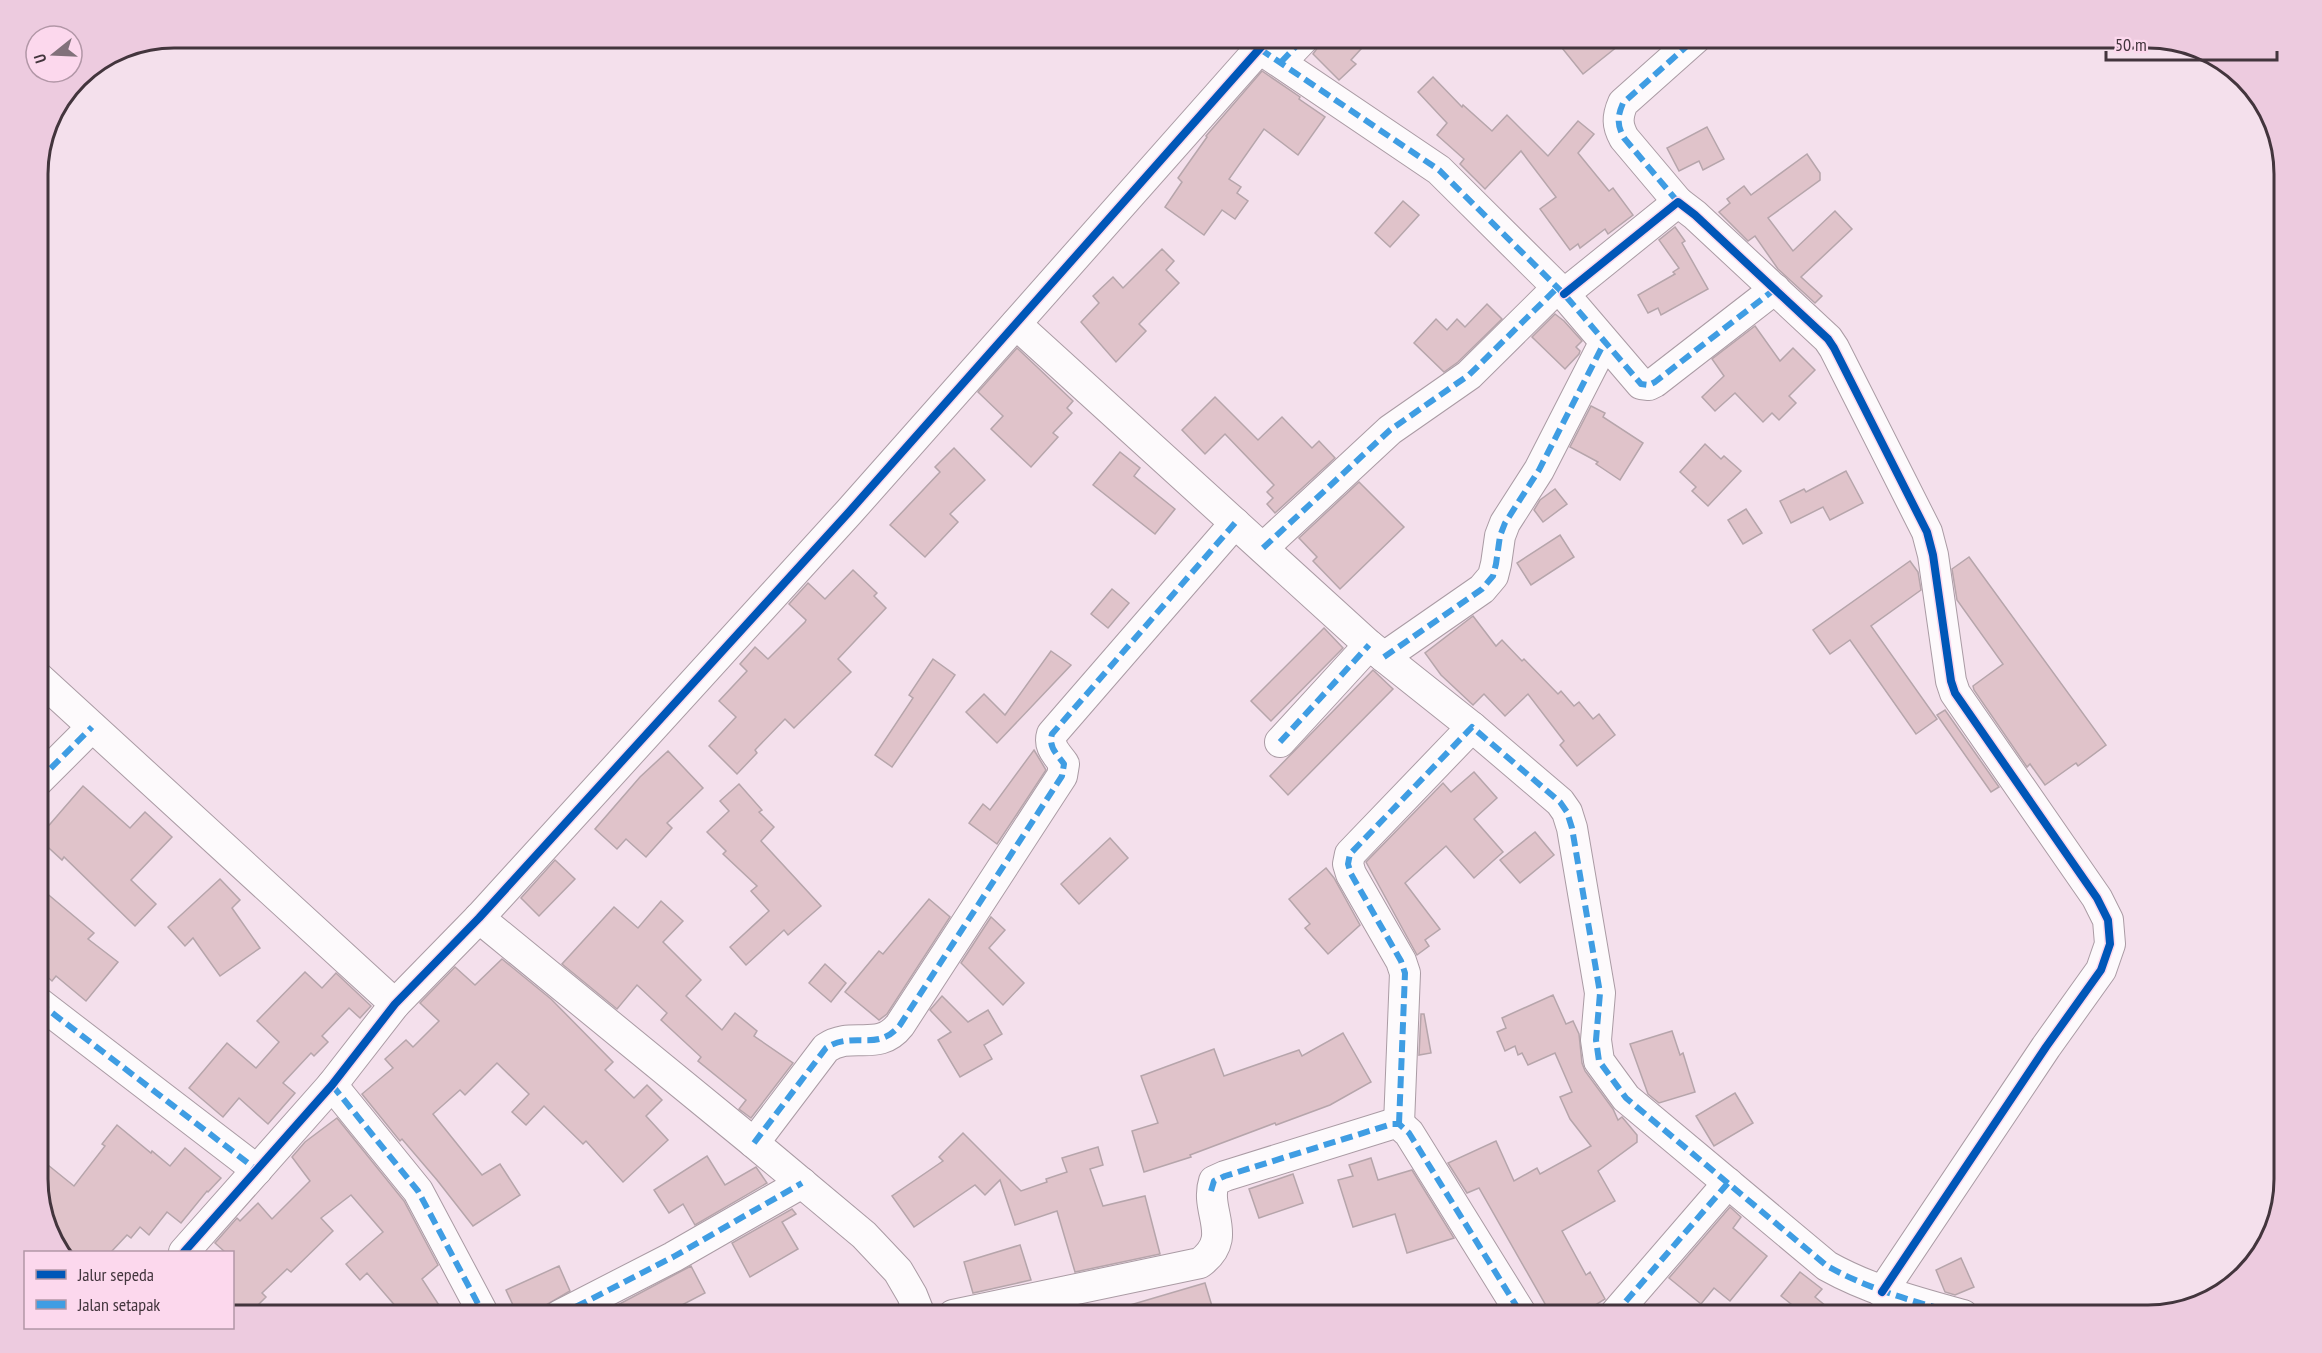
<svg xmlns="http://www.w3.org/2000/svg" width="2322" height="1353" viewBox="0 0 2322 1353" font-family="'PT Sans Narrow',sans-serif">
<rect width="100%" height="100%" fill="#f4e0ec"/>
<g fill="#e0c3ca" stroke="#b6a5ab" stroke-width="1.5">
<path d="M1321,38H1371L1351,60L1356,64L1339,80L1313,54L1321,43Z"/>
<path d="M1554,38H1628L1583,74Z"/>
<path d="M1262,71L1300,97L1299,99L1325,117L1298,155L1264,129L1229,179L1241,187L1237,193L1248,201L1235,219L1222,210L1204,235L1165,207L1182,182L1178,178L1207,137L1206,136Z"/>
<path d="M1433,77L1462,107L1463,105L1492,131L1507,115L1548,156L1578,121L1594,134L1578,153L1609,191L1613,188L1633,215L1608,234L1605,229L1580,248L1578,244L1570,250L1540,209L1556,197L1521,151L1485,189L1460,164L1464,159L1437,135L1447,123L1418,92Z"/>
<path d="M1707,127L1724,159L1703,170L1699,161L1679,171L1667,148Z"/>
<path d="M1807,154L1820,173V180L1768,218L1793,251L1835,211L1852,229L1801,277L1822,296L1815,303L1778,269L1755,236L1748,241L1719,212L1730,203L1727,199L1744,186L1751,195Z"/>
<path d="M1403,201L1419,215L1390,247L1375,233Z"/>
<path d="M1675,227L1685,241L1682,243L1708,289L1661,315L1658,308L1648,313L1638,295L1675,274L1673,272L1679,268L1659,240Z"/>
<path d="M1162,249L1174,261L1166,270L1179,283L1139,324L1146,331L1116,362L1081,322L1099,303L1093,296L1113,277L1123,288Z"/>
<path d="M1487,304L1502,319L1458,362L1444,372L1414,343L1436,319L1447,330L1457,319L1465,327Z"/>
<path d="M1555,314L1564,321L1582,341L1576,347L1580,351L1579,354L1565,369L1532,337Z"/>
<path d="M1755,326L1780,361L1793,348L1815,370L1789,396L1796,403L1779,420L1772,413L1763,422L1735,393L1715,411L1702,397L1724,376L1712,359Z"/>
<path d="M1017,348L1073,401L1067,408L1072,413L1053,433L1058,437L1031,467L991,429L1003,416L978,392Z"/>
<path d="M1215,397L1258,440L1282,417L1312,448L1319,441L1335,458L1275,513L1267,504L1273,498L1267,492L1274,485L1225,434L1205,454L1182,430Z"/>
<path d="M1591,406L1605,413L1603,417L1643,443L1620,480L1596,464L1598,462L1570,447Z"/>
<path d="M1705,444L1721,459L1724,456L1741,471L1708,506L1692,491L1696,487L1680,472Z"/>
<path d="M954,448L985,480L950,514L958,522L925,557L890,525L940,472L935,467Z"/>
<path d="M1120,452L1140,468L1134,476L1175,509L1155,534L1093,485Z"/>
<path d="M1846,471L1863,503L1830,520L1823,507L1791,523L1780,501L1804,489L1806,492Z"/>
<path d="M1359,482L1404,527L1340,589L1313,561L1317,557L1299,538Z"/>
<path d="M1555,489L1567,504L1543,522L1534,510L1540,500Z"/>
<path d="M1746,509L1762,533L1743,544L1728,520Z"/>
<path d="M1560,535L1574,557L1531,585L1517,563Z"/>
<path d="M1969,557L2106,745L2078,766L2076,763L2045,785L2030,764L2027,767L1974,690L1973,686L2003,664L1957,600L1952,569Z"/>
<path d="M1910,561L1918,572L1921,590L1871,626L1937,719L1916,734L1850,640L1830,654L1813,630Z"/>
<path d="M853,570L877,593L874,596L886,608L838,659L851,672L794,728L785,719L755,750L757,753L737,774L709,746L736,717L719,701L747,671L740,664L755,647L768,659L805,622L806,620L789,604L808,583L825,599Z"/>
<path d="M1112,589L1129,603L1108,628L1091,614Z"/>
<path d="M1473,616L1496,646L1502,640L1522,661L1524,659L1558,694L1561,691L1574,706L1579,702L1593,719L1599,714L1615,735L1577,766L1560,745L1564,741L1528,694L1505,716L1484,694L1473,705L1441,675L1425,653Z"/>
<path d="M1324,628L1343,648L1271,721L1251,701Z"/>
<path d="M1051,651L1071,665L997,743L966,712L984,694L1005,715Z"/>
<path d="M933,659L955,675L892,767L875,755L913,698L909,695Z"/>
<path d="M1373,670L1393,689L1288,795L1270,776Z"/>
<path d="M1945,710L1999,787L1991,792L1937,715Z"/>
<path d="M1034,750L1046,770L997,844L969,823L983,804L990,810Z"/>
<path d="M668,751L703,788L667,823L672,828L646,857L626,839L617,849L595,829L640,777Z"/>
<path d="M1474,772L1497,798L1474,819L1503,852L1474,878L1446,846L1405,883L1440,929L1425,940L1429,946L1417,955L1366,862L1443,783L1451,792Z"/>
<path d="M739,784L762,810L759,812L774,827L761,841L821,906L788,935L784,930L746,965L730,947L769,911L751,891L757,886L723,854L726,851L707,832L729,811L720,801Z"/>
<path d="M83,786L130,828L145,812L172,837L131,880L156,904L135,926L64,857L62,860L38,838Z"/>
<path d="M1535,832L1554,855L1520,883L1500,860Z"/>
<path d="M1110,838L1128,858L1079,904L1061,884Z"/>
<path d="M555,860L575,879L539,916L521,898Z"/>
<path d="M1326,868L1334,878L1360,925L1328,954L1305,928L1310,924L1289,899Z"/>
<path d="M220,879L240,900L232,908L260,948L220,976L193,938L185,946L168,927Z"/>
<path d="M38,886L94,933L88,939L118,962L86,1001L56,976L52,981L38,969Z"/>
<path d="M929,899L950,917L887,1014L879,1020L845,992L879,951L883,954Z"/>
<path d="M661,901L683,921L663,942L701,980L686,996L722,1030L735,1013L757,1031L754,1036L793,1063L751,1118L739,1109L746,1100L698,1061L701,1057L661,1020L667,1013L637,985L617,1009L562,964L614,907L638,928Z"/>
<path d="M991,917L1005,930L989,948L1024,983L1003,1005L961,963Z"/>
<path d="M502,959L551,999L613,1062L605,1070L634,1098L647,1085L662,1100L646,1116L668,1140L623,1182L586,1141L583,1144L544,1106L526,1125L512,1112L529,1094L497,1063L465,1095L460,1090L433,1114L482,1175L500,1164L520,1195L473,1226L437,1180L402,1139L400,1141L362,1094L393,1068L385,1059L406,1040L413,1047L439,1021L420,1003L455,967L475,985Z"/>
<path d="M825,964L846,983L831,1002L809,983Z"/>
<path d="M305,972L322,988L336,973L371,1006L360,1018L349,1008L322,1036L328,1042L314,1056L311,1053L283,1083L295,1093L268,1124L239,1098L223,1117L189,1088L227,1043L256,1068L279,1042L257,1021Z"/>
<path d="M1553,995L1566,1024L1573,1021L1579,1034L1582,1063L1585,1071L1613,1109L1618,1120L1622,1117L1637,1135V1142L1598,1171L1615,1201L1562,1231L1586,1275L1590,1272L1605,1299L1578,1316H1552L1479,1188L1467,1193L1448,1163L1496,1141L1514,1181L1537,1168L1540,1174L1591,1146L1570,1119L1560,1097L1572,1092L1555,1053L1528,1065L1522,1053L1518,1055L1515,1046L1505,1051L1497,1032L1506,1028L1502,1018Z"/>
<path d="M942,996L968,1022L988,1010L1002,1034L984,1045L992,1059L960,1077L938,1040L951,1032L930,1010Z"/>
<path d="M1421,1014H1424L1431,1053L1419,1055Z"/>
<path d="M1672,1031L1680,1055L1683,1053L1695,1092L1659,1103L1648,1094L1630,1044Z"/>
<path d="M1343,1033L1371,1082L1330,1105L1276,1125L1275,1123L1190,1155L1191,1157L1144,1172L1132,1131L1158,1123L1141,1076L1214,1049L1224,1076L1299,1050L1302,1056Z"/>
<path d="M1735,1093L1753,1123L1714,1146L1696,1116Z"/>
<path d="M337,1118L404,1201L438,1265L422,1279L446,1316H404L367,1273L360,1280L346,1264L383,1232L351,1195L321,1218L333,1231L291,1272L287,1269L262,1293L266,1297L247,1316H232V1252H225L215,1243L237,1218L240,1221L258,1203L272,1219L310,1181L292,1157L305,1142Z"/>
<path d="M117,1125L151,1153L152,1151L170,1166L185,1148L221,1178L208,1192L207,1191L181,1223L167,1212L149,1235L140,1227L131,1238L127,1235L111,1252H68L53,1238L38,1188V1157L74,1186L105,1146L102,1144Z"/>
<path d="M963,1133L1021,1191L1047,1182L1046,1179L1067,1172L1062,1158L1098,1147L1103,1165L1090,1169L1103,1206L1145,1196L1160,1254L1075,1272L1057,1211L1015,1225L1000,1180L985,1195L975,1185L914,1227L892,1196L943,1161L939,1157Z"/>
<path d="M707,1156L725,1185L756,1167L767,1183L695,1225L683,1204L669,1213L654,1190Z"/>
<path d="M1371,1158L1378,1180L1412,1170L1454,1238L1407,1253L1395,1214L1353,1227L1338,1180L1353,1176L1349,1165Z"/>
<path d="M1293,1174L1303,1203L1259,1218L1249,1189Z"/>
<path d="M1730,1207L1741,1217L1733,1228L1767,1256L1730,1301L1714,1288L1701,1304L1669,1278Z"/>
<path d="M792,1209L796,1214L782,1222L798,1249L750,1277L732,1243Z"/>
<path d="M1020,1245L1031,1280L973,1293L964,1262Z"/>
<path d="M1961,1258L1974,1287L1955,1295L1945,1292L1936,1270Z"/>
<path d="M559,1266L570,1291L546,1305L543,1316H518L506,1290Z"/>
<path d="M691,1266L705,1293L661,1316H597Z"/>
<path d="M1800,1272L1822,1289L1815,1297L1838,1316H1806L1781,1296Z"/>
<path d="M1205,1283L1215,1316H1114L1113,1310Z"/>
</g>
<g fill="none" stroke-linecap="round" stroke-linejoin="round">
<defs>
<g id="minor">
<path d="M1260,49L1439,170L1564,294L1641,384L1649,385L1655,382L1775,289"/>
<path d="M1281,62L1304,38"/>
<path d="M1678,202L1624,138C1617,125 1617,117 1623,103L1696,38"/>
<path d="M1564,294L1678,202L1695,215L1828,339L1834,348L1927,532L1933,555L1951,681L1955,693L2097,898L2108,920L2110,944L2101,970L2046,1047L1882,1292"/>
<path d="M1016,324L1369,645L1472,727L1560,802L1567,812L1572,828L1600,993L1596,1040L1599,1061L1626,1098L1827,1266C1870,1290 1916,1302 1963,1315"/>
<path d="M1263,548L1390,430L1469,375L1557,288"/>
<path d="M1384,657L1482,589L1493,576L1496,564L1500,536L1505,523L1539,470L1604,343"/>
<path d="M38,677L395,1004"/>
<path d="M1280,742L1369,645"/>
<path d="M38,781L92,727"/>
<path d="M479,918L754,1143L864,1235L898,1271L912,1295L920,1315"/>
<path d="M38,1002L257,1170"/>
<path d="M332,1085L418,1191L484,1315"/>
<path d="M1399,1124L1405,973L1401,961L1351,874L1348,864L1350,854L1472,727"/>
<path d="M754,1143L826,1048C853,1030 878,1053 900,1025L1062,776L1064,764C1057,754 1048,747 1052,734L1235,523"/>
<path d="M184,1252L332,1085L395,1004L479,918L849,512L1269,38"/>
<path d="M560,1315L673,1257L802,1183"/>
<path d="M953,1315L1200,1263C1235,1237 1204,1212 1214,1181L1225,1176L1392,1124H1399L1409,1133L1522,1315"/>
<path d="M1614,1315L1728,1183"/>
</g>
</defs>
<use href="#minor" stroke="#aa9ba4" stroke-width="32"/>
<use href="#minor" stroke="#fdfafc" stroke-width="30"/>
<g stroke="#3f9de3" stroke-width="6" stroke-dasharray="12 6" stroke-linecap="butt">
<path d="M1260,49L1439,170L1564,294L1641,384L1649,385L1655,382L1775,289"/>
<path d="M1281,62L1304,38"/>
<path d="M1678,202L1624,138C1617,125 1617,117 1623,103L1696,38"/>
<path d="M1263,548L1390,430L1469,375L1557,288"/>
<path d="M1384,657L1482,589L1493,576L1496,564L1500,536L1505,523L1539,470L1604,343"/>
<path d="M1280,742L1369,645"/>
<path d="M38,781L92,727"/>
<path d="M38,1002L257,1170"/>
<path d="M332,1085L418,1191L484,1315"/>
<path d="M1399,1124L1405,973L1401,961L1351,874L1348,864L1350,854L1472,727L1560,802L1567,812L1572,828L1600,993L1596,1040L1599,1061L1626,1098L1827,1266C1870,1290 1916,1302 1963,1315"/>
<path d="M754,1143L826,1048C853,1030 878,1053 900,1025L1062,776L1064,764C1057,754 1048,747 1052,734L1235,523"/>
<path d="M1211,1191L1214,1181L1225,1176L1392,1124H1399L1409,1133L1522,1315"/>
<path d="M560,1315L673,1257L802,1183"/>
<path d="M1614,1315L1728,1183"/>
</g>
<defs>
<g id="cycleway">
<path d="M1564,294L1678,202L1695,215L1828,339L1834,348L1927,532L1933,555L1951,681L1955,693L2097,898L2108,920L2110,944L2101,970L2046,1047L1882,1292"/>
<path d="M184,1252L332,1085L395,1004L479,918L849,512L1269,38"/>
</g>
</defs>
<use href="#cycleway" stroke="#fcd8ed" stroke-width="11"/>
<use href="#cycleway" stroke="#0057b8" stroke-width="8"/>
</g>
<path d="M0 0H2322V1353H0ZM174 48H2148A126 126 0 0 1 2274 174V1179A126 126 0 0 1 2148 1305H174A126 126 0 0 1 48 1179V174A126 126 0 0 1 174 48Z" fill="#edcbdf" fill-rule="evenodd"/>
<path fill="none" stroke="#43353d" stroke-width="3" d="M174 48H2148A126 126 0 0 1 2274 174V1179A126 126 0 0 1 2148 1305H174A126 126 0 0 1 48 1179V174A126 126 0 0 1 174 48Z"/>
<rect x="24" y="1251" width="210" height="78" fill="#fcd8ed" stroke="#b297a7" stroke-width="1.5"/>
<rect x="36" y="1270" width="30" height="9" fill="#0057b8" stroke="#b297a7" stroke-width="1.5"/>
<text x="78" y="1281" font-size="18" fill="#43353d">Jalur sepeda</text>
<rect x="36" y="1300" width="30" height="9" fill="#3f9de3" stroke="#b297a7" stroke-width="1.5"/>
<text x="78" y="1311" font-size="18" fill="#43353d">Jalan setapak</text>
<g transform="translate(54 54) rotate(252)"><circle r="28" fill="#fcd8ed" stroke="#b297a7" stroke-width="1.5"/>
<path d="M0-4.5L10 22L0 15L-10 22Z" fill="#81717a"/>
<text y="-9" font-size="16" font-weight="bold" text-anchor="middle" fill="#43353d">U</text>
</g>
<path d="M2106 51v9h171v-9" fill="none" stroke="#43353d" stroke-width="3"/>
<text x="2115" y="51" font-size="18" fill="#43353d" stroke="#fcd8ed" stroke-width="4.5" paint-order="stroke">50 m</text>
</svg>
